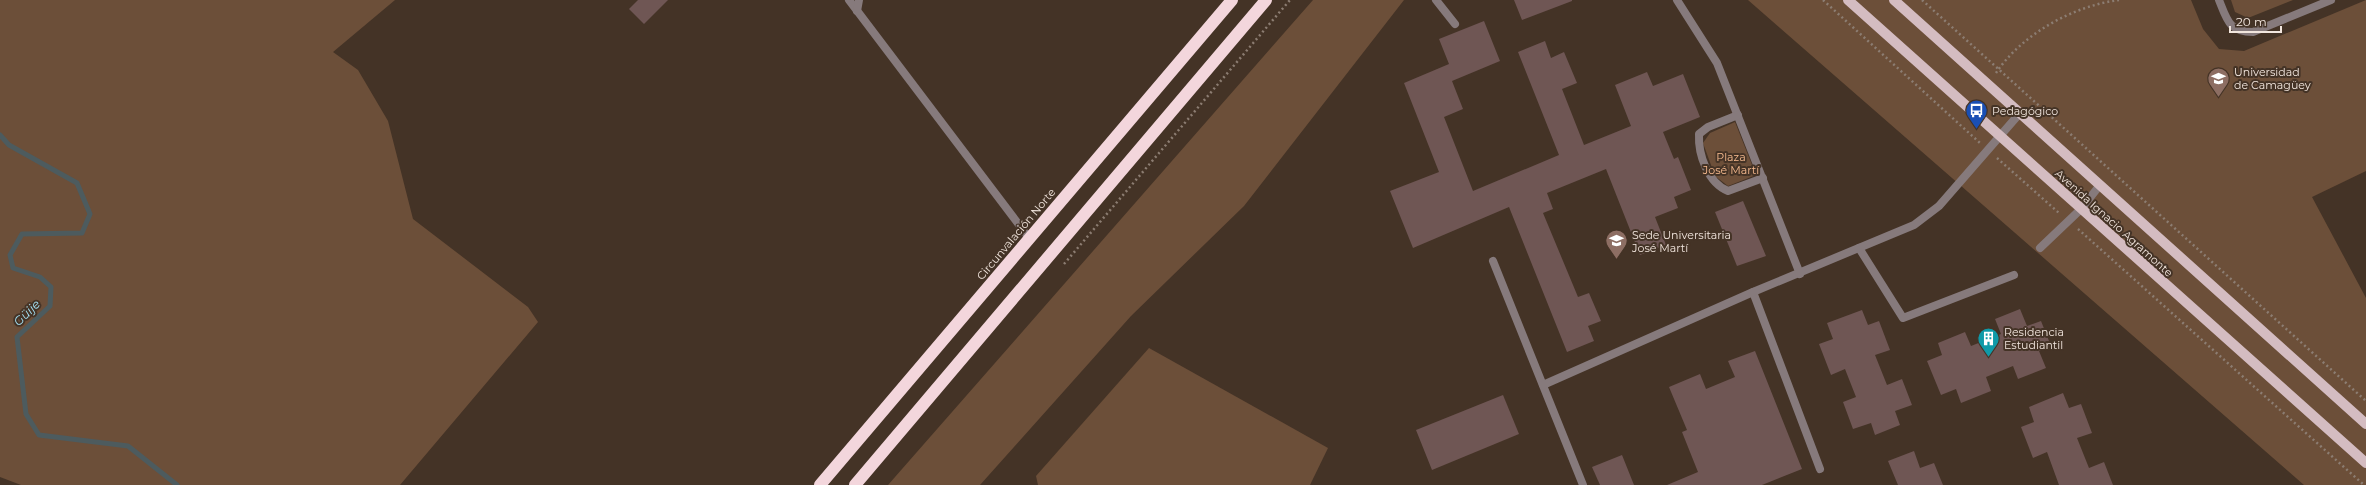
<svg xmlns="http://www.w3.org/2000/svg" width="2366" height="485" viewBox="0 0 2366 485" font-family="Montserrat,sans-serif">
<rect width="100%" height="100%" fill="#443326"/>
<g fill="#6c4f39">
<path d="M0,0H395L333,52L358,70L388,121L413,219L528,307L538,322L400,485H21L0,477Z"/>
<path d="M1313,0H1404L1244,206L1131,316L980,485H888Z"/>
<path d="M1748,0H2191L2203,29L2219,49L2244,51L2366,0V171L2312,197L2366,298V485H2304Z"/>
<path d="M2231,0H2293L2248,18L2235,12Z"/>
<path d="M1735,122L1756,175L1728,186L1715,176L1703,143L1710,133Z"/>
<path d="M1149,348L1328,448L1310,485H1038L1036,476Z"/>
</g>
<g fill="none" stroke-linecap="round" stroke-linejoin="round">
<path stroke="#4d5b5e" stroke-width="5" d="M0,135L9,145L77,183L90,214L82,233L22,234L10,255L13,268L40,277L51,287L50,306L17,337L26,414L39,435L128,446L177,485"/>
</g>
<g fill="#6f5654">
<path d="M638,0H668L644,24L629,9Z"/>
<path d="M1514,0H1572V1L1522,20Z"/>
<path d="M1484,21L1500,61L1452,81L1463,109L1444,117L1473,191L1559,155L1518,52L1545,41L1551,58L1564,52L1577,83L1562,89L1584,145L1631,126L1615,85L1647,72L1653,86L1683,74L1700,117L1663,132L1674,159L1678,157L1691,190L1674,197L1678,208L1655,217L1666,245L1640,255L1606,169L1547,193L1553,209L1543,213L1578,297L1589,293L1601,321L1588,326L1594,341L1567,352L1509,207L1413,248L1390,191L1439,172L1404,83L1449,64L1439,39Z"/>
<path d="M1743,201L1766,256L1737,266L1715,212Z"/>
<path d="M2020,309L2027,326L2041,321L2051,346L2039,351L2046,368L2018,379L2013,366L1986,377L1991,391L1961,403L1956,389L1941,395L1927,361L1942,355L1938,343L1965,332L1971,346L2001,334L1995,319Z"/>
<path d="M1862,310L1868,325L1879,321L1890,350L1875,355L1887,385L1902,379L1912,405L1895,411L1900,425L1875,435L1871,423L1853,429L1843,402L1856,397L1845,369L1831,375L1819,344L1833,339L1827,323Z"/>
<path d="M1755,351L1802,469L1762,485H1667L1698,472L1682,432L1687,430L1669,387L1700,374L1706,389L1735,377L1728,361Z"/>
<path d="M2063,393L2069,408L2081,404L2092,433L2077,438L2089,468L2104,462L2113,485H2059L2047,452L2033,458L2021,427L2034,422L2029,407Z"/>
<path d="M1503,395L1519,434L1432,470L1416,430Z"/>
<path d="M1914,451L1920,468L1934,463L1943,485H1898L1888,461Z"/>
<path d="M1622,455L1634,485H1600L1592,467Z"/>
</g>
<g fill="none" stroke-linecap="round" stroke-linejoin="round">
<g stroke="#8c7d72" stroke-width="2.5" stroke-dasharray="2 3" stroke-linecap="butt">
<path d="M1823,0L1980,143"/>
<path d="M1922,0L2366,401"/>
<path d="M1996,73C2022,34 2073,6 2119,0"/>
<path d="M1997,158L2059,213"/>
<path d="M2078,229L2364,485"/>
<path d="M1064,264L1290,0"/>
</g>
<g stroke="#867a7c" stroke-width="8">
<path d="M849,0L1029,238"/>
<path d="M1436,0L1455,24"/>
<path d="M1677,0L1717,63L1800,274"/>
<path d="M2219,0C2227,20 2229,32 2253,32L2331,0"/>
<path d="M857,11L859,0"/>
<path d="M1738,115L1708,127L1699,134C1698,155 1708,183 1728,191L1763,178"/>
<path d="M1859,248L1903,318L2014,275"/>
<path d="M2040,248L2081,209L2100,185"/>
<path d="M1493,261L1583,485"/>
<path d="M1753,292L1820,469"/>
<path d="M1543,385L1753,292L1914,225L1939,206L2020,113"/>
</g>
<g stroke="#d4bcc1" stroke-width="10">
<path d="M1848,0L2366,463"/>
<path d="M1894,0L2366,424"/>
</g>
<g stroke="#f3d6dc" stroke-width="12">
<path d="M820,485L1232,0"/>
<path d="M855,485L1266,0"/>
</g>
</g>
<defs>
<symbol id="university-pin" viewBox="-11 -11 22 30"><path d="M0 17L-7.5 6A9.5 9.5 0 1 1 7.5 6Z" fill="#8d6e63" stroke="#443326"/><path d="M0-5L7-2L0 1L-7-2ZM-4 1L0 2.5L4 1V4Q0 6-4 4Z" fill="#fff"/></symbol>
<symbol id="bus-pin" viewBox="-11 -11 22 30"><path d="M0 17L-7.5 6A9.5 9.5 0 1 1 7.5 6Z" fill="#1a4fb4" stroke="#443326"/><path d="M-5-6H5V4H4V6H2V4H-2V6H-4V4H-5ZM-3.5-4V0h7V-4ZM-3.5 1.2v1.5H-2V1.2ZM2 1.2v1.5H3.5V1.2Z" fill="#fff"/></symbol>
<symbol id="building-pin" viewBox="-11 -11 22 30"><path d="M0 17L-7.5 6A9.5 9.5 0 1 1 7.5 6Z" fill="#0f9aa8" stroke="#443326"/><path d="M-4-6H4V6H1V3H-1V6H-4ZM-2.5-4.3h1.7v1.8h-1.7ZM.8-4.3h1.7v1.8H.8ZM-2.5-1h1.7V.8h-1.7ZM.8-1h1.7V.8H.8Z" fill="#fff"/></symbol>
</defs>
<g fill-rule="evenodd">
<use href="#university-pin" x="2206" y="66" width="25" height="34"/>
<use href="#bus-pin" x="1964" y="98" width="25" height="34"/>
<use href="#university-pin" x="1604" y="228" width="25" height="34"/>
<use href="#building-pin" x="1976" y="326" width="25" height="34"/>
</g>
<g text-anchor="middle" stroke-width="4" stroke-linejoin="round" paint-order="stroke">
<g font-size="11" fill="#f2e6de" stroke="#443326" text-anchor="start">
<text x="2234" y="76">Universidad<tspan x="2234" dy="13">de Camagüey</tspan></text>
<text x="1992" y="115">Pedagógico</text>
<text x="1632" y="239">Sede Universitaria<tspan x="1632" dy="13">José Martí</tspan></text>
<text x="2004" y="336">Residencia<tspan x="2004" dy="13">Estudiantil</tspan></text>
</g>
<g font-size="11" fill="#f9bc90" stroke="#443326">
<text x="1731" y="161">Plaza<tspan x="1731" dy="13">José Martí</tspan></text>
</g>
<g font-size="11" fill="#f2e6de" stroke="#443326">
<text transform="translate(2114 223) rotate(42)" y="4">Avenida Ignacio Agramonte</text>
<text transform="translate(1016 234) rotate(-50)" y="4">Circunvalación Norte</text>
</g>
<g font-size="12" font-style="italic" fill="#a5e3f7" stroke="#443326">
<text transform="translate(27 313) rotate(-44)" y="4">Güije</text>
</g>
</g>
<path d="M2230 26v6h51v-6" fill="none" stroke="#f2e6de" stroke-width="2"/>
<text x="2236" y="26" font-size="12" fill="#f2e6de" stroke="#443326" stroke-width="3" paint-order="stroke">20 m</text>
</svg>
